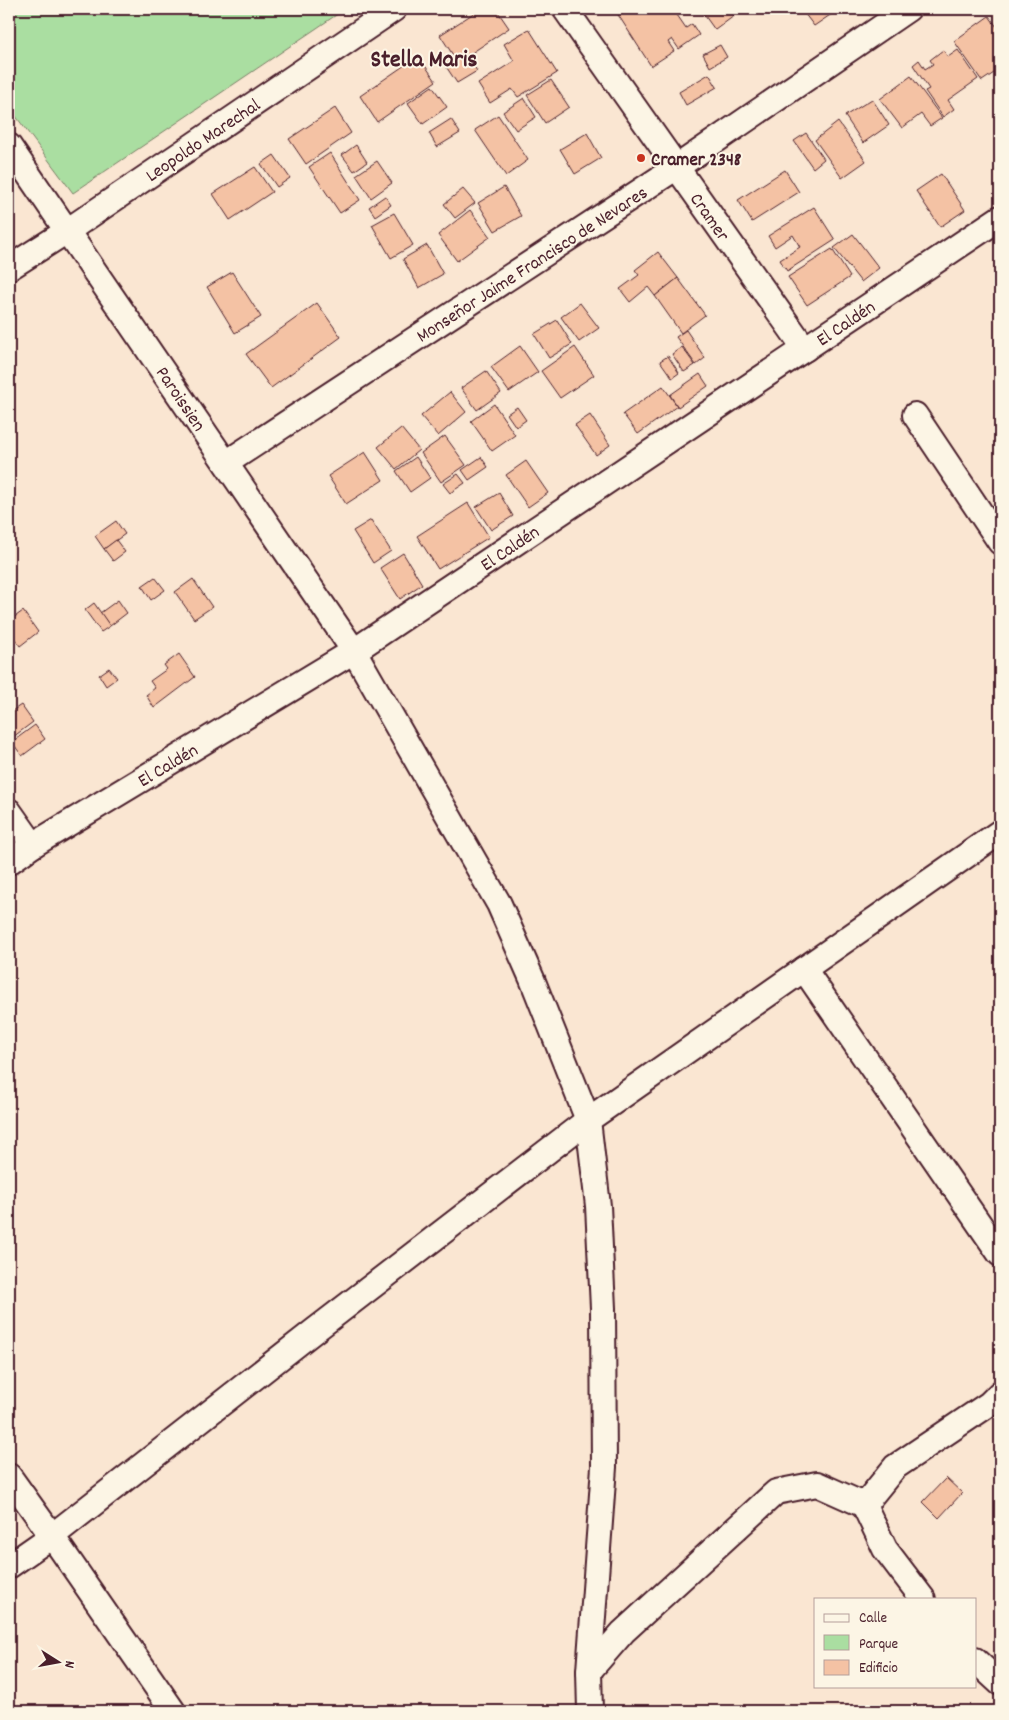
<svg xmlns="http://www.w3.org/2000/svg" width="1009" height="1720" viewBox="0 0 1009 1720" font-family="Dekko,sans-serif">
<rect width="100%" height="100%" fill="#fae6d2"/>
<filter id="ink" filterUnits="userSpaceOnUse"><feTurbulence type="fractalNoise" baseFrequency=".02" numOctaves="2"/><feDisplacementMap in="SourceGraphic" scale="10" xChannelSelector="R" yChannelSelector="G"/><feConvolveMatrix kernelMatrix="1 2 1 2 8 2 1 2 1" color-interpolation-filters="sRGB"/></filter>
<g filter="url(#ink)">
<path fill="#aadea1" stroke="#7a7e66" d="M9,9H345L73,193L9,107Z"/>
<g fill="#f4c2a4" stroke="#4a1f2b">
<path d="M480,9H496L509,28L467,56L477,71L457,83L443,62L453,55L440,35Z"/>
<path d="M617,9H673L686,28L692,24L699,35L679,49L672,39L668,42L674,51L651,66L615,10Z"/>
<path d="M700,9H729L734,16L715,30Z"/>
<path d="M801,9H839L814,26Z"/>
<path d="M989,16L1000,31V69L982,81L954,41Z"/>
<path d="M529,29L557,73L518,97L512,89L490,103L478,84L514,61L504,44Z"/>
<path d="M720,45L727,57L710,67L703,54Z"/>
<path d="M943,50L948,57L958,50L978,79L948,100L954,109L943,117L925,91L929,89L913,65L919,60L925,69L933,64L930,60Z"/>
<path d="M418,56L436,81L377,122L360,96Z"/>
<path d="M709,74L717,87L686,105L679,92Z"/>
<path d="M911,76L942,118L930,126L921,114L902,128L880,99Z"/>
<path d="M551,80L569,107L545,123L527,95Z"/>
<path d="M432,86L447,107L423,124L408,103Z"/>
<path d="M524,98L536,117L516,130L503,112Z"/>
<path d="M872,99L889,125L863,143L845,116Z"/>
<path d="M335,108L351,133L306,164L289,139Z"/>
<path d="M498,115L528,160L506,176L475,130Z"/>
<path d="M451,119L460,133L437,147L429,133Z"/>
<path d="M838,122L866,161L842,178L815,140Z"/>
<path d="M587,133L601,158L575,174L560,149Z"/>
<path d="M806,133L824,159L813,168L794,141Z"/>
<path d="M356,145L367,162L354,171L342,155Z"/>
<path d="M330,153L360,200L340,213L309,167Z"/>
<path d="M274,155L290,178L277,187L261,164Z"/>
<path d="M377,161L392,183L371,198L356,175Z"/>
<path d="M255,167L272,192L230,220L213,194Z"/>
<path d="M785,170L799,192L752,222L738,200Z"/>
<path d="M941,174L965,210L940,227L916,191Z"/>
<path d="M504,187L521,216L495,231L478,203Z"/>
<path d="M463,189L475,203L455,218L444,204Z"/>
<path d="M385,196L391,205L375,216L369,207Z"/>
<path d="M814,207L835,240L787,271L780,260L800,247L793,235L775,247L768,236Z"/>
<path d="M470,210L490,237L457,261L438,235Z"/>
<path d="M394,213L413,245L391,258L372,225Z"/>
<path d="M853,234L879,268L861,282L834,248Z"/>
<path d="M427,245L443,274L419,288L403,259Z"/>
<path d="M832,249L850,277L807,305L788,277Z"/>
<path d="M658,252L678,278L655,296L648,287L630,302L620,289L639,275L635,270Z"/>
<path d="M232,272L261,317L235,333L207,287Z"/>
<path d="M678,278L705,315L681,333L655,296Z"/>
<path d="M317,303L341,337L271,388L246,354Z"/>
<path d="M580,303L599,328L579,342L561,317Z"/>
<path d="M557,320L572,344L549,358L534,334Z"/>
<path d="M686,330L705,358L696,365L676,337Z"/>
<path d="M520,346L538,372L509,392L491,367Z"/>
<path d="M575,347L594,375L560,398L541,371Z"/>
<path d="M682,347L695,365L684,372L672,354Z"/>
<path d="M668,356L679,373L672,378L660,361Z"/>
<path d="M486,371L501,393L477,410L461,388Z"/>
<path d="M700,374L708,386L678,407L670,395Z"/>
<path d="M663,386L677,406L638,434L623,414Z"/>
<path d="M450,392L466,412L438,436L421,416Z"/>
<path d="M494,404L515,435L492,451L471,421Z"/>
<path d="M517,407L526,420L516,427L507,414Z"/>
<path d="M590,415L610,445L596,455L575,425Z"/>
<path d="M401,428L419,450L396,469L378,447Z"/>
<path d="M445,436L466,465L441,482L421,453Z"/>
<path d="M365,452L383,480L346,504L328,476Z"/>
<path d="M416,457L430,478L410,492L396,471Z"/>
<path d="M481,457L488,467L469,480L462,470Z"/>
<path d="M526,461L548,493L528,507L506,475Z"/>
<path d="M458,474L465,483L450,493L443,484Z"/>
<path d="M499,493L513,516L491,530L476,507Z"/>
<path d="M468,503L489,537L438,569L417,536Z"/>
<path d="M371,520L391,551L373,563L353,531Z"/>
<path d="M116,521L125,534L104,549L95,536Z"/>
<path d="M116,540L125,552L113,561L104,549Z"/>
<path d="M403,553L422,584L400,599L380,568Z"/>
<path d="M155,577L165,590L151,600L142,586Z"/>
<path d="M193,579L212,607L194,619L175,592Z"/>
<path d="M118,600L127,613L110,626L100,613Z"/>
<path d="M94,603L110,626L101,632L85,610Z"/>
<path d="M23,611L38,632L20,646L9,631V621Z"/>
<path d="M179,654L195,677L154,708L146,695L155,688L150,681L167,669L164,665Z"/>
<path d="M109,668L117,678L106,686L99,675Z"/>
<path d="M21,705L33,722L9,740V713Z"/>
<path d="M35,725L45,739L22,756L12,742Z"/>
<path d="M946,1478L962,1493L939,1518L923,1502Z"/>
</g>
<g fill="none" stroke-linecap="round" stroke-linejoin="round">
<defs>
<g id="street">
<path d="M565,9L805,349"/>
<path d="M9,146L354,651L499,904L532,979L588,1120L598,1206L603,1308L604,1467L589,1671L590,1711"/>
<path d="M9,268L67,231L394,9"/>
<path d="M915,415L1000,542"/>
<path d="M226,463L677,167L908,9"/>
<path d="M9,811L33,845"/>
<path d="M9,862L33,845L354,651L1000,218"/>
<path d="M804,969L1000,1254"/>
<path d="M9,1476L52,1536L173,1711"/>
<path d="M864,1505L885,1549L923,1599"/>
<path d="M9,1566L52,1536L314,1331L588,1120L1000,832"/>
<path d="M975,1660L1000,1683"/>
<path d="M589,1671L623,1632L776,1492L817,1484L864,1505L895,1467L989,1404L1000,1393"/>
</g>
</defs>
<use href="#street" stroke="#4a1f2b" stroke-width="28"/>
<use href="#street" stroke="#fcf5e5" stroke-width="24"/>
</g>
</g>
<circle fill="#c8321e" stroke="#fcf5e5" stroke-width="2" cx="641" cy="158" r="5"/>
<g text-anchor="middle" stroke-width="4" stroke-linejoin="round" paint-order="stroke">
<g font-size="19" fill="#4a1f2b" stroke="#fcf5e5">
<text transform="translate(202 139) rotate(-34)" y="7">Leopoldo Marechal</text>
<text transform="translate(711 216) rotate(55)" y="7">Cramer</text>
<text transform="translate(531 263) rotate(-33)" y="7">Monseñor Jaime Francisco de Nevares</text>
<text transform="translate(845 322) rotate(-34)" y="7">El Caldén</text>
<text transform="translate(182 398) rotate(56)" y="7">Paroissien</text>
<text transform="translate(509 547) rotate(-34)" y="7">El Caldén</text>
<text transform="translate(167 764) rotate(-31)" y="7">El Caldén</text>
</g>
<g font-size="19" font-weight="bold" fill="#4a1f2b" stroke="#fcf5e5" text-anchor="start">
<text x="651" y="165">Cramer 2348</text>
</g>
<g font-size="24" font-weight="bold" fill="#4a1f2b" stroke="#fcf5e5">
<text x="424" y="66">Stella Maris</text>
</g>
</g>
<rect width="1009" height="1720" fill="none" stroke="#fcf5e5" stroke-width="30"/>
<rect x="15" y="15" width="979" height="1690" fill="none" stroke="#4a1f2b" stroke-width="2" filter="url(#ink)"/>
<rect x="814" y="1598" width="162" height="90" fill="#fcf5e5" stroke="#b59f9b"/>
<rect x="824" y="1614" width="25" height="8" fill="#fcf5e5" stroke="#b59f9b"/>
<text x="859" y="1622" font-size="15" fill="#4a1f2b">Calle</text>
<rect x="824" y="1635" width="25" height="15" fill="#aadea1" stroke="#b59f9b"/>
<text x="859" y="1648" font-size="15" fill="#4a1f2b">Parque</text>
<rect x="824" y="1660" width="25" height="15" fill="#f4c2a4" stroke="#b59f9b"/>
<text x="859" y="1672" font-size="15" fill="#4a1f2b">Edificio</text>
<g transform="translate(58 1662) rotate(101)" stroke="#fcf5e5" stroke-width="4" paint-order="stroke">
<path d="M0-4L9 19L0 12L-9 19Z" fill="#4a1f2b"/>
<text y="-8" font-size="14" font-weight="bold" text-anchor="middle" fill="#4a1f2b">N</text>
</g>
</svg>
